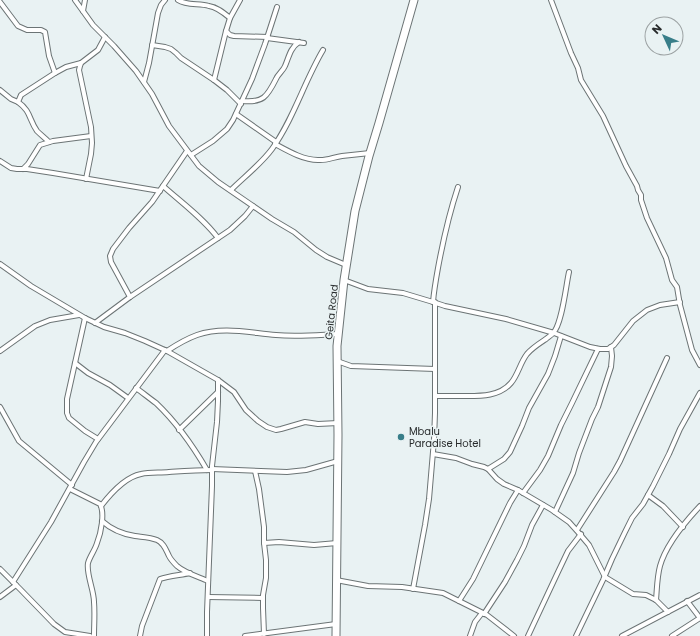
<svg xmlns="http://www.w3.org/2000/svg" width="700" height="636" viewBox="0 0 700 636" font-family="Poppins,sans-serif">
<rect width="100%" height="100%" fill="#e9f2f3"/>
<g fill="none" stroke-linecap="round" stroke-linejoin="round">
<defs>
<g id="street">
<path d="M75,0L93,25L114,46L136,71L152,94L169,126L199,166L218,182L272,219L294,232L316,250L327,257L346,265"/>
<path d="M178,0C187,6 199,3 209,6C217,7 224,13 230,18"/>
<path d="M551,0L571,53L578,68L581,80L603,116L626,166L637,186L638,190L641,195V200L647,218L666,258L672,280L677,287L680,305L692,350L700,365"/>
<path d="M0,2L18,26L27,30H41L45,32L49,56L55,73"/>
<path d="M83,11L85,0"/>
<path d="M226,31L230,35L234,36L268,37"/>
<path d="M267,38L304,43"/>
<path d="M152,45L165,47L171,49L176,53L181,58L214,80L227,90L241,104"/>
<path d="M214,80L226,31L230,18L240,0"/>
<path d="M144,82L149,63L158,13L161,5L165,0"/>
<path d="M0,90L11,99L18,102"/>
<path d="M242,101C263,103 267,97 276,79C278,74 283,71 285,66C289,57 290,48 299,42"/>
<path d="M236,114L276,142"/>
<path d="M49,142C45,138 41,135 37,131C29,120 31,111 18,102L21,95L55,73L66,67L81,63"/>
<path d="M275,144C288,151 303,160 318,160C326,161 334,157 342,156C352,155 361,154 370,153"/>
<path d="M191,155L213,141L227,129L233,120L252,79L265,44L277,7"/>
<path d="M0,161L11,168L17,169H27L53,173L160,191"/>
<path d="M23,169L28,164L40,145L53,141L91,136"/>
<path d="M86,179L91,154L92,143L91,127L79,70L80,66L81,63L98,50L105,37"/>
<path d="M163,186C182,203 203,218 218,238"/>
<path d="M231,190C244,177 261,164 272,149C294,118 304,82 323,50"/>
<path d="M0,264L31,286L85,318L104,327L125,333L145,341L167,351L218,380L234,392L246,410L258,421L267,427L276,430L281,429L305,422L318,424L338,423"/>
<path d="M344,280L368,289L403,293L433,302L445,306L506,319L554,333L590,347L600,349H608L614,345L633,321L647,310L660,305L680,302"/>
<path d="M130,297L111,262L110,256L113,249L129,228L152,202L187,151"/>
<path d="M433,302C434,290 436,279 438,268C443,241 449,214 458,187"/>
<path d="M85,318L67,399V413L69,418L85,431L98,439"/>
<path d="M95,323L130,297L230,230L245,216L253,206"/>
<path d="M0,351L35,326L50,320L79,315"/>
<path d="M167,351C176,345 186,339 197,335C223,326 250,333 276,335C297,337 317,335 338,334"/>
<path d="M337,361L351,366L435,369"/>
<path d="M75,363L88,373L110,385L128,398"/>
<path d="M136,388C143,393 149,398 156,403C176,422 193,446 207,470"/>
<path d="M435,396C444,396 454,396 463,396C479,396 499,397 511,383C518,375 520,363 527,354C532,348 540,343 546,339C548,337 552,335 553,333C562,325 566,285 569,272"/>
<path d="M0,407L19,441L72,485"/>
<path d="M179,430L218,392"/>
<path d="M433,454L456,458L472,464L484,467L488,469L497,479L504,484L518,490L552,510L569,522L578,532L589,545L605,577L633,594L646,595L656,600L668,612"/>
<path d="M212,469L287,472L306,470L338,461"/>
<path d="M488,469L504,459L510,452L522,426L529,408L548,374L555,356L561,336"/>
<path d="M255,471L259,489L264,527V543L266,560V578L263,595V608L264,634"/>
<path d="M70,489L100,504C105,513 101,533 97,543C95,550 90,556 88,563C86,574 94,590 94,602C95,613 94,625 94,636"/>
<path d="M523,493L540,470L548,456L561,425L572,403L598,349"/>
<path d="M648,495L663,506L683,527"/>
<path d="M101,506C111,493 125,477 141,474C150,472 160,473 169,472C184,471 198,470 212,470"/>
<path d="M555,512L573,473L579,453L592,419L598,407L611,367L612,356L611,347"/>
<path d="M102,521C112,530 122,534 135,536C142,537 150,537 157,540C164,543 166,550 169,556C171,560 175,564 177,566C185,573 199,577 208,581"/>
<path d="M577,530L614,472L620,461L667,358"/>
<path d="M264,543L279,542L314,545L337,543"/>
<path d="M0,569L20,589L54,624L65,632L90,636"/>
<path d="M336,580L368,586L402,587L443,593L487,615L514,636"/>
<path d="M13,582L51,522L84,462L96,442L165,350"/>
<path d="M413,589L425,525L429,499L434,440L435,413V302"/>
<path d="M0,597L16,585"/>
<path d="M208,597L263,598"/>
<path d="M656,600C657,589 657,577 660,566C666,544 685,522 700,506"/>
<path d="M459,601L473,579L510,503L518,490"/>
<path d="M687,601L700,618"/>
<path d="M484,614L505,582L517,560L524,546L532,525L543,505"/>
<path d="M140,636L142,626L160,579C168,576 181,575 190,573"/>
<path d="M207,636V612L212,486V466L217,422L218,401V380"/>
<path d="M245,636L336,624"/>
<path d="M470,636L475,622L482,613"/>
<path d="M528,636L558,572L568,551L581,534"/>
<path d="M576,636L603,580L612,559L625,532L632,518L643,504L653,486L669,454L680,429L700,393"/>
<path d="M622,636L700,595"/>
<path d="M672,636L700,618"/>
</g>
<path id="highway" d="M336,636L338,435L337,346L344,280L355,211L369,156L379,123L414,0"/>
</defs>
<use href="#street" stroke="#6c7475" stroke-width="6"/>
<use href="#highway" stroke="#6c7475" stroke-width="9"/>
<use href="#street" stroke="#fff" stroke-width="4"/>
<use href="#highway" stroke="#fff" stroke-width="7"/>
</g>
<circle fill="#387e89" stroke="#e9f2f3" stroke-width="1.5" cx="401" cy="437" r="4"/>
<g text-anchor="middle" stroke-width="3" stroke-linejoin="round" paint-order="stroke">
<g font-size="10" fill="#282b2c" stroke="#e9f2f3">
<text transform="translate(331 312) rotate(-84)" y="4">Geita Road</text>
</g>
<g font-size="10" fill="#282b2c" stroke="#e9f2f3" text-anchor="start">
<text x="409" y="435">Mbalu<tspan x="409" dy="12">Paradise Hotel</tspan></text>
</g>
</g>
<g transform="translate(664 36) rotate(314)"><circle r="19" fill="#e9f2f3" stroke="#9ca2a3"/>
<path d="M0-3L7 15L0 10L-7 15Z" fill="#387e89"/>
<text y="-6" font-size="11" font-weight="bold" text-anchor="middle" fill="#282b2c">N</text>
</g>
</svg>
